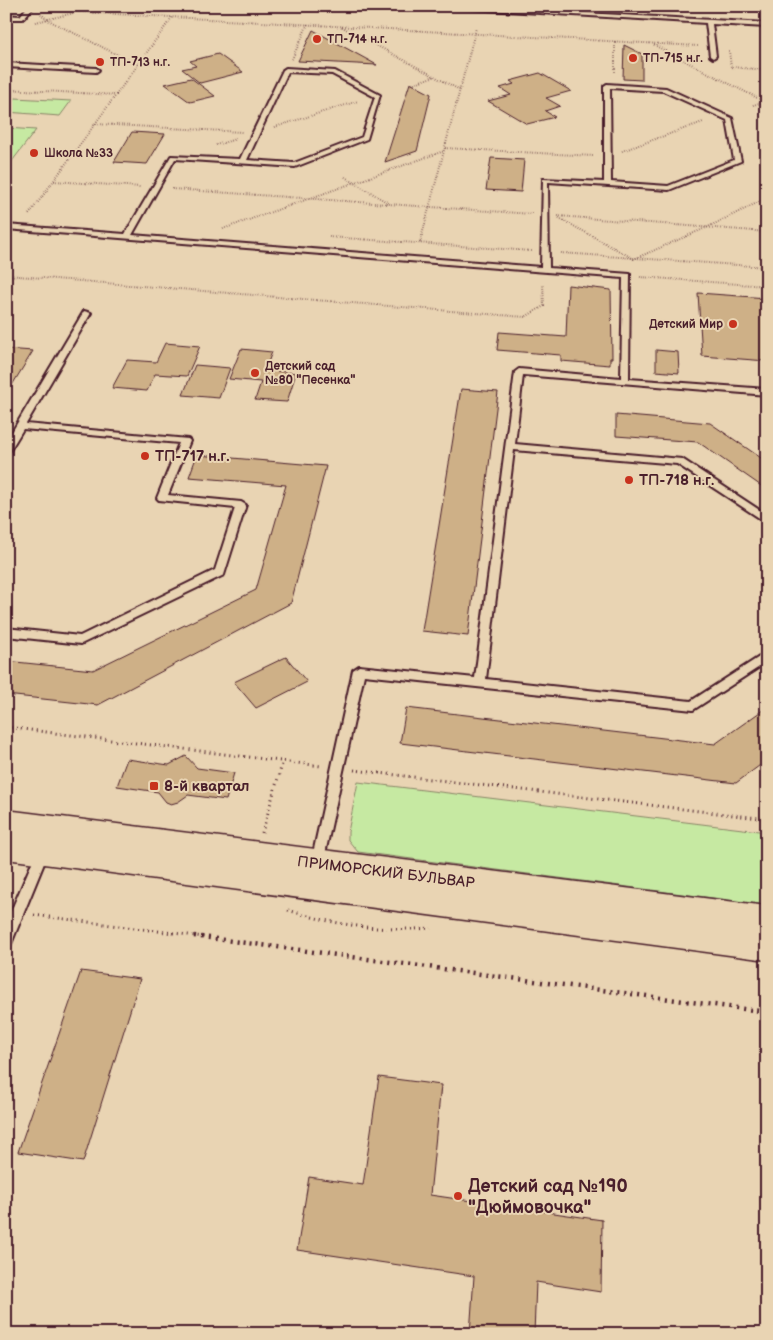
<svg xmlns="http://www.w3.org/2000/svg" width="773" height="1340" viewBox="0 0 773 1340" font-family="'Balsamiq Sans',sans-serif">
<rect width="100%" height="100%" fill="#e9d4b3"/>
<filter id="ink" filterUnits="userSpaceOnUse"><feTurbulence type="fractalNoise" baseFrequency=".02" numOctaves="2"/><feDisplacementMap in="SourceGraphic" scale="10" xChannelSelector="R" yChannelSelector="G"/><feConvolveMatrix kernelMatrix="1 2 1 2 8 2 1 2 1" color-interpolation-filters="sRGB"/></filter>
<g filter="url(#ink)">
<g fill="#c6e9a2" stroke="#888466">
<path d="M15,98L71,101L60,116L6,112V107Z"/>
<path d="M6,128L36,130L6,169Z"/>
<path d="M358,782L767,832V905L358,852L348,840V832Z"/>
</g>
<g fill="#ceb087" stroke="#4a1f2b">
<path d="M313,30L377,65L298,61Z"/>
<path d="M624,45L642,54V80L623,79Z"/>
<path d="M218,54L243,72L200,83L182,69L196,66L190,61Z"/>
<path d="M540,73L571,91L546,98L560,106L545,111L555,117L527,124L488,101L511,95L500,88L514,84L510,81Z"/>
<path d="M191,78L215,96L190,102L165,84Z"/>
<path d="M410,83L431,94L417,151L385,162Z"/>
<path d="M132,132L165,134L147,164L114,162Z"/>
<path d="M491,158L524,160L521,192L486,190Z"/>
<path d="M568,285L611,290L612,358H610V365L561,361V355L497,350L499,332L566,337Z"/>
<path d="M698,293L767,298V361L702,356Z"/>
<path d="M165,343L200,346L187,376L155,374L147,391L112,388L127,360L156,362Z"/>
<path d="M6,349L33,351L6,395Z"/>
<path d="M241,349L272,352L265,370L296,373L287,402L255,400L261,382L229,379Z"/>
<path d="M656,350L678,352L679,373L656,371Z"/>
<path d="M195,365L230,368L219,398L183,395Z"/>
<path d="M461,389L498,392L468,636L422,631Z"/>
<path d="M616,415L710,423L767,462V490L698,442L616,436Z"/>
<path d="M197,455L326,466L291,603L98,705L6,695V661L93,670L256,590L286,485L189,477Z"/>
<path d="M286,657L307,682L256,708L234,682Z"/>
<path d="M767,707V760L736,783L400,743L406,708L715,744Z"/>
<path d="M186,756L197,768L234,773L226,800L188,795L178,802L171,804L166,802L158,792L117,786L127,759L169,765Z"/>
<path d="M81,971L140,979L83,1162L18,1152Z"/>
<path d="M379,1077L441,1085L430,1195L602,1220L601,1292L536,1282L534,1334H470L474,1276L297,1250L309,1177L363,1185Z"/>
</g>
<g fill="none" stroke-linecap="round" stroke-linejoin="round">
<defs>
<g id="lane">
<path d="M28,6H34L23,19H6V15L20,16Z"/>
<path d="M421,6H458L767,23V27L712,24L716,56L713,58L710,56L706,23Z"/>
<path d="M6,63L96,68L99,70L96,72L6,67Z"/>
<path d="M286,68L335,71L380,95L367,139L295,167L175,159L132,235L541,267L543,179L604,182V86L607,84L666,88L732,118L741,161L669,190L548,182L549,268L630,274L629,379L767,389V395L523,375L515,444L682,459L767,515V523L677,464L514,450L486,679L691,701L767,652V662L693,710L364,675L323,863L322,867L317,869L312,867L311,863L353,670L359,666L475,678L515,372L519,369L621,378L623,278L6,229V225L125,234L171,156L240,159L283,70ZM288,72L332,74L375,97L362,137L294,163L247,160ZM610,88L663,91L727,120L734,160L668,186L611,182Z"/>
<path d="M84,311L91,313L26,424L188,439L190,441L168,495L241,502L246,505L224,575L81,644L6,636V628L80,636L215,570L235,508L159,500L157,498L179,443L23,429L9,452L6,453V442Z"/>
<path d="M43,845L48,847L49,851L11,944L6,946V923L37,851L38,847Z"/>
</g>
<path id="secondary" d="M6,810L767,906V960L6,859Z"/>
</defs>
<use href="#lane" stroke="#4a1f2b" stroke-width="4"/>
<use href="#secondary" stroke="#4a1f2b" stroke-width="3"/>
<g stroke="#4a1f2b" stroke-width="2" stroke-dasharray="0.5 2" stroke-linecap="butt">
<path d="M330,6L412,11"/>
<path d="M43,10L698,46"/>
<path d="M41,14L48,20L138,65"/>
<path d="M36,22L74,13"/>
<path d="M342,27L460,90"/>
<path d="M615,41V73"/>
<path d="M654,45L767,103"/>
<path d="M729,51L731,67L767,70"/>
<path d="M292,59L308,24"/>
<path d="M412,84L435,76"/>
<path d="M6,89L116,95L28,216"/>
<path d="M116,95L173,16"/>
<path d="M753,105L764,102"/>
<path d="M96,124L242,132"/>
<path d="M275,127L358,101"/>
<path d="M216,145L236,139"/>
<path d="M445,148L594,156"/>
<path d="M622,151L703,122"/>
<path d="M345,177L390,204"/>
<path d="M54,181L140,187"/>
<path d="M172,189L532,214"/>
<path d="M558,216L767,232"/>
<path d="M559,218L634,259L708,227L767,198"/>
<path d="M223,229L444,151"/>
<path d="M329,237L532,251"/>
<path d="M420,243L476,28"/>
<path d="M561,253L767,267"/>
<path d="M6,275L525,317L544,306L543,284"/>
<path d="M640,277L767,286"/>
</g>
<g stroke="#4a1f2b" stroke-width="3" stroke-dasharray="1 4" stroke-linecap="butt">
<path d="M6,727L321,766"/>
<path d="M354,770L767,819"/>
<path d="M262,833L283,761"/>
<path d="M288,910C335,925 382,932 431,928"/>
<path d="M34,915L204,937"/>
</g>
<path stroke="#4a1f2b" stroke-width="4.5" stroke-dasharray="2 5" stroke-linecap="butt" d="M194,936L767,1012"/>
<use href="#lane" fill="#e9d4b3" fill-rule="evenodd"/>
<use href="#secondary" fill="#e9d4b3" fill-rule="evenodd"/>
</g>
</g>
<g fill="#c8321e" stroke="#e9d4b3" stroke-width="2">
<circle cx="317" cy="39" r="5"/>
<circle cx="633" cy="58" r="5"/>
<circle cx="100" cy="62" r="5"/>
<circle cx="34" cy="153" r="5"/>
<circle cx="733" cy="324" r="5"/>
<circle cx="255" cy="373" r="5"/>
<circle cx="145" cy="456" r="5"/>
<circle cx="629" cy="480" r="5"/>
<rect x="149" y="781" width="10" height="10" rx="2.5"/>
<circle cx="458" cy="1196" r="5"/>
</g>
<g text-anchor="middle" stroke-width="4" stroke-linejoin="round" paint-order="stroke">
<g font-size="12" font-weight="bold" fill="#4a1f2b" stroke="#e9d4b3" text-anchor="start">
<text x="327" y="43">ТП-714 н.г.</text>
<text x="643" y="62">ТП-715 н.г.</text>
<text x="110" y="66">ТП-713 н.г.</text>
<text x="44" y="157">Школа №33</text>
<text x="723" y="328" text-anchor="end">Детский Мир</text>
<text x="265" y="370">Детский сад<tspan x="265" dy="14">№80 "Песенка"</tspan></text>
</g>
<g font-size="15" font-weight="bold" fill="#4a1f2b" stroke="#e9d4b3" text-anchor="start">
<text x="155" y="461">ТП-717 н.г.</text>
<text x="639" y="485">ТП-718 н.г.</text>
<text x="164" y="791">8-й квартал</text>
</g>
<g font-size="15" fill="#4a1f2b" stroke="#e9d4b3">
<text transform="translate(386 872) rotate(7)" y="5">ПРИМОРСКИЙ БУЛЬВАР</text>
</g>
<g font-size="18" font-weight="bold" fill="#4a1f2b" stroke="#e9d4b3" text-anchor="start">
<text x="468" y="1192">Детский сад №190<tspan x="468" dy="21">"Дюймовочка"</tspan></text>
</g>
</g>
<rect width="773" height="1340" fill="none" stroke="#e9d4b3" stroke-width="25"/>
<rect x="12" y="12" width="748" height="1315" fill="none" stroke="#4a1f2b" stroke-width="2" filter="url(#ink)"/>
</svg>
